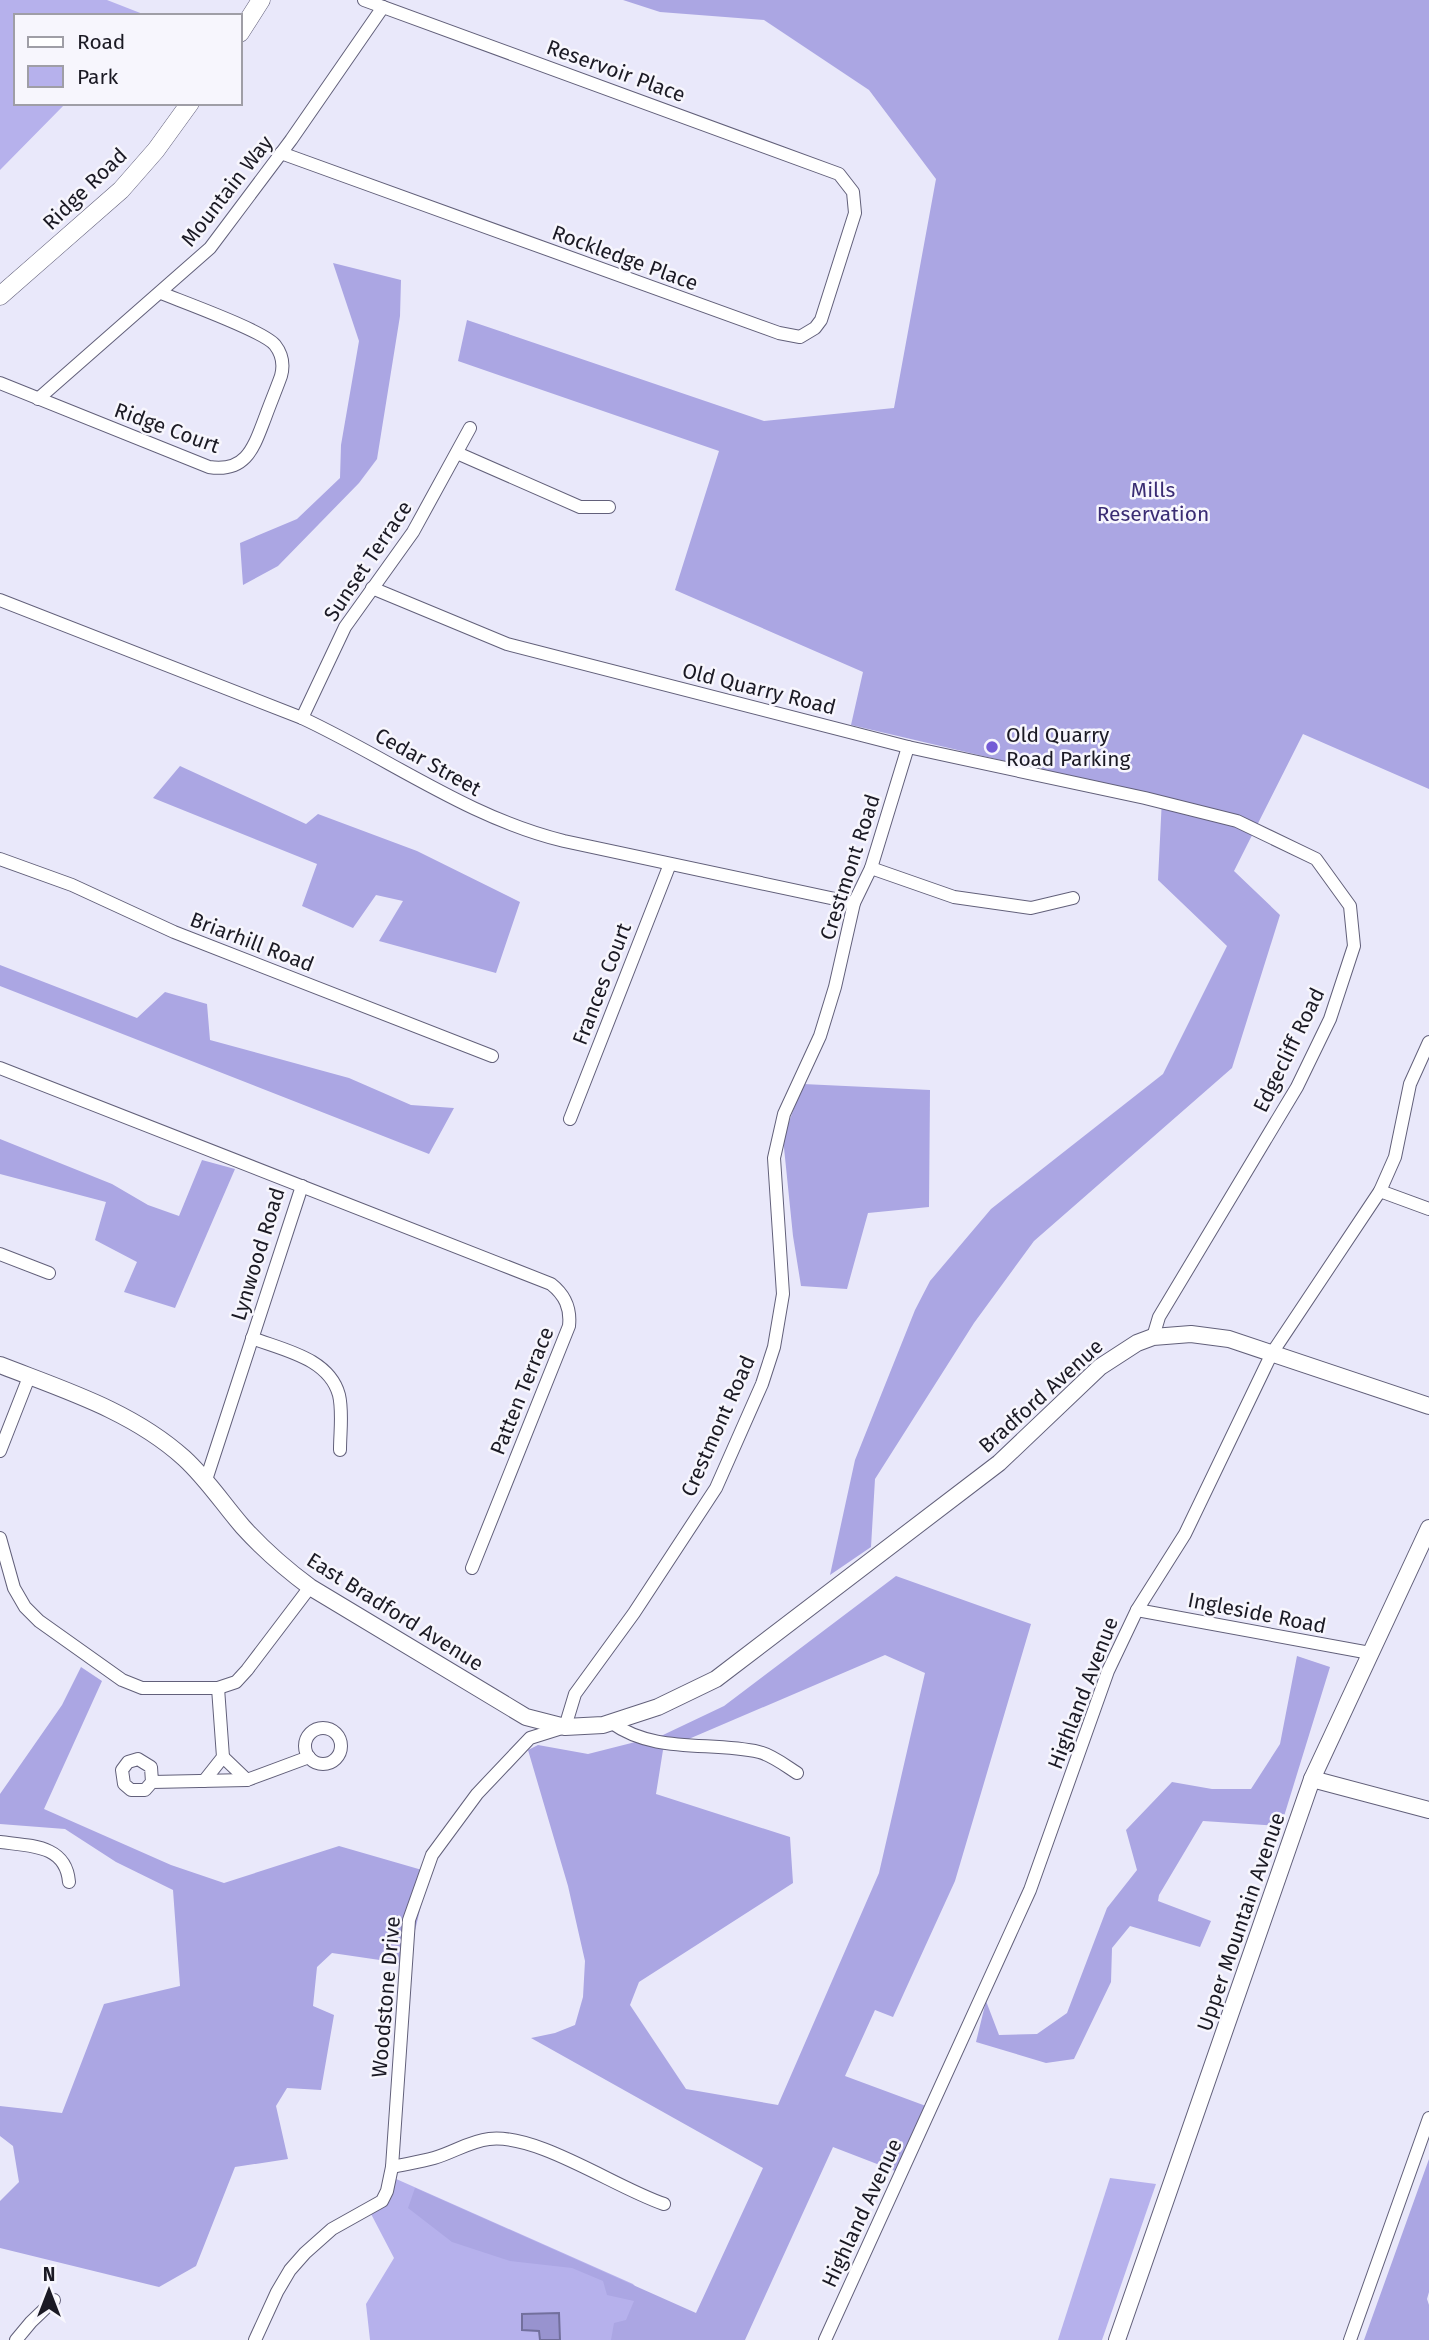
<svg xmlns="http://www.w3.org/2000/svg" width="1429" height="2340" viewBox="0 0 1429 2340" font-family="'Fira Sans',sans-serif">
<rect width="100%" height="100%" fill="#e9e8fa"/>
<g fill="#b6b1ec">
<path d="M0,0H107L148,16H16V103H66L0,170Z"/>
<path d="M394,2178L633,2284L683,2340H370L366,2304L394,2258L370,2212Z"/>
<path d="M1110,2178L1156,2184L1102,2340H1058Z"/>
</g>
<g fill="#aba6e3" fill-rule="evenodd">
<path d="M623,0H1429V789L1303,734L1234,871L1280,915L1232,1068L1034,1241L974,1323L875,1479L871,1547L830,1575L855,1460L915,1310L930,1281L991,1209L1163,1074L1227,946L1158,880L1162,798L851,725L863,672L675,590L719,451L458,361L467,320L764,421L894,408L936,179L869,90L764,20L660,12Z"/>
<path d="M333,263L401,280L400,316L377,459L359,483L278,566L243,585L240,543L297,519L340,478L341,445L359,341Z"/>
<path d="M180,766L306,824L318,814L417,851L520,902L496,973L379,941L403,901L376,895L353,928L302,906L317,864L153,798Z"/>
<path d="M0,965L137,1018L165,992L207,1004L210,1040L349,1078L411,1105L454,1108L429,1154L0,986Z"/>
<path d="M803,1084L930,1090L929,1207L868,1213L847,1289L801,1286L793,1236L783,1138Z"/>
<path d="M0,1139L112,1184L148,1205L179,1216L202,1160L235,1169L175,1308L124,1292L137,1262L95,1240L106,1202L0,1174Z"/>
<path d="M896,1576L1031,1624L955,1881L893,2017L875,2010L845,2076L934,2109L903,2174L833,2147L745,2340H611L614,2323L626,2320L634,2301L607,2295L603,2281L572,2268L510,2261L452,2242L408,2208L415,2188L696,2313L763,2168L531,2038L555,2033L575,2025L583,1997L585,1961L568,1886L528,1750L538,1745L588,1754L663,1735L724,1706ZM885,1655L925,1673L879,1873L778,2105L686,2089L630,2005L639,1982L793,1883L790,1837L656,1794L663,1750Z"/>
<path d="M1297,1656L1330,1667L1281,1826L1203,1821L1159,1895L1158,1901L1211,1921L1200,1947L1130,1926L1112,1948L1111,1982L1074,2059L1046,2063L976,2042L986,2001L999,2035L1037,2034L1067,2013L1107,1908L1137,1870L1126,1830L1172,1782L1212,1789H1251L1280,1744Z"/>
<path d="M81,1667L102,1681L44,1809L171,1865L224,1883L339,1846L429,1872L407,1964L332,1953L317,1967L313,2006L334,2015L321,2090L287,2088L276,2106L288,2159L235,2167L196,2266L159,2287L0,2248V2201L19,2182L13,2146L0,2136V2106L62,2113L104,2004L180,1986L173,1890L116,1862L65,1829L0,1824V1794L62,1705Z"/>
<path d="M1429,2159V2292L1427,2299L1429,2305V2340H1364Z"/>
</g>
<path fill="#9893cf" stroke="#726f9c" stroke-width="2" d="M559,2313L560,2340H540L539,2331L522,2330V2314Z"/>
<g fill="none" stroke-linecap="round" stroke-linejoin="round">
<defs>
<g id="minor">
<path d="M281,153L779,333L800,337L815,328L821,320L855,213L853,192L839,174L364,0"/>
<path d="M0,383L209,467C247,473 254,446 265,418C270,404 276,390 281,376C284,365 282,354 275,345C264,331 183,302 161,293"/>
<path d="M38,399L210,248L291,140L383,7"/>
<path d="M457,453L580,507H609"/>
<path d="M372,588L507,644L908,747L1145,798L1237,821L1316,859L1350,906L1354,946L1330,1019L1297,1087L1159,1317L1153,1337"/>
<path d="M0,600L302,718C390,759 469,818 564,841L854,903"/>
<path d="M302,718L345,627L413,532L470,428"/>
<path d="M0,859L72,885L174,932L492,1056"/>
<path d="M871,868L954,897L1031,908L1073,898"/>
<path d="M0,1068L551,1284C565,1295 571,1308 569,1326L472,1568"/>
<path d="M570,1119L670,864"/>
<path d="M1380,1191L1429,1209"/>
<path d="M0,1254L49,1273"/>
<path d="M252,1338C283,1350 329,1358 339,1395C343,1412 340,1432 340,1450"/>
<path d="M0,1451L29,1377"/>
<path d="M206,1480L302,1186"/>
<path d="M0,1538L14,1588L25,1607L39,1621L122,1680L142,1688H218L236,1682L247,1670L310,1587"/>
<path d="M1137,1610L1370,1653"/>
<path d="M612,1723C655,1754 711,1741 759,1752C772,1755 786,1766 797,1773"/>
<circle cx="323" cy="1746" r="18"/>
<path d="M223,1757L247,1780"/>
<path d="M204,1781L223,1757L218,1688"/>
<path d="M152,1782L145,1790H131L124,1784L122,1770L128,1762L138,1759L151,1767L152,1782L247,1780L309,1757"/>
<path d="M0,1842C29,1846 66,1844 69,1882"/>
<path d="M392,2167C405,2164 420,2162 434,2158C452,2153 470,2141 489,2139C537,2133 616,2188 664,2204"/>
<path d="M16,2340L31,2322L54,2300"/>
<path d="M255,2340L277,2292L290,2270L305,2253L332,2229L382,2201L387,2191L392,2167L409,1920L432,1855L477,1794L530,1738L565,1727L575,1694L634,1613L716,1488L762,1384L774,1347L783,1294L774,1158L784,1114L820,1036L835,987L854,903L871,868L908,747"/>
<path d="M825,2340L1030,1890L1108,1671L1137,1610L1185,1534L1272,1353L1380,1191L1395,1157L1410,1084L1429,1042"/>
<path d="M1350,2340L1429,2118"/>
</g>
<g id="tertiary">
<path d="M0,1365C64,1390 132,1411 184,1458C207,1479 223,1504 243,1527C263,1549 287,1570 310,1587L526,1717L565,1727L603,1725L658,1707L716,1679L999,1463L1100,1367L1137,1343L1153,1337L1191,1334L1229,1339L1429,1406"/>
<path d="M1312,1779L1429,1810"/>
<path d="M1117,2340L1312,1779L1429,1528"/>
</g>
<g id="secondary">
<path d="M240,33L261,0"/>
<path d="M0,296L121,190L156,150L190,103"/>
</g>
</defs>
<use href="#minor" stroke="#62607a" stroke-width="14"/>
<use href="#tertiary" stroke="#62607a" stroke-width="18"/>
<use href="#secondary" stroke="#62607a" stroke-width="19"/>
<use href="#minor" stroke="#fff" stroke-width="12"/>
<use href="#tertiary" stroke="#fff" stroke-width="16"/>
<use href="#secondary" stroke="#fff" stroke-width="18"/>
</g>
<circle fill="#745cd6" stroke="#f7f6fd" stroke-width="2.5" cx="992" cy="747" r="7"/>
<g text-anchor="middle" stroke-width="5" stroke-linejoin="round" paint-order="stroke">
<g font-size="21" fill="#1b1a24" stroke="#f7f6fd">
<text transform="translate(616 71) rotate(20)" y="7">Reservoir Place</text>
<text transform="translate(85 189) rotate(-44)" y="7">Ridge Road</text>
<text transform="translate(227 191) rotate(-52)" y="7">Mountain Way</text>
<text transform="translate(625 258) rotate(20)" y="7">Rockledge Place</text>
<text transform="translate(167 428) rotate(20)" y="7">Ridge Court</text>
<text transform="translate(368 561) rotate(-56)" y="7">Sunset Terrace</text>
<text transform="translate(759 689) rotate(14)" y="7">Old Quarry Road</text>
<text transform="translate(428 762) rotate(29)" y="7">Cedar Street</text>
<text transform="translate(850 867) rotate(-72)" y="7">Crestmont Road</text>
<text transform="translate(252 942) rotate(21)" y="7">Briarhill Road</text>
<text transform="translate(602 984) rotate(-69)" y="7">Frances Court</text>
<text transform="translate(1289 1050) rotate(-64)" y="7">Edgecliff Road</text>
<text transform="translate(258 1254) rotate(-73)" y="7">Lynwood Road</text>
<text transform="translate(522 1391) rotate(-68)" y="7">Patten Terrace</text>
<text transform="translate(1041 1396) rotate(-42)" y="7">Bradford Avenue</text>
<text transform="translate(718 1426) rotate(-66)" y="7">Crestmont Road</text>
<text transform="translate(395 1612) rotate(32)" y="7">East Bradford Avenue</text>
<text transform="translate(1257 1613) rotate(11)" y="7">Ingleside Road</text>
<text transform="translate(1083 1693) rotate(-69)" y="7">Highland Avenue</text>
<text transform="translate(1241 1922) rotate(-71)" y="7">Upper Mountain Avenue</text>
<text transform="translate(386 1997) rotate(-85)" y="7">Woodstone Drive</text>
<text transform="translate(862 2213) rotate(-65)" y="7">Highland Avenue</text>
</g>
<g font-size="21" fill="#3a2c73" stroke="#f7f6fd">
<text x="1153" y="497">Mills<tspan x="1153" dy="24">Reservation</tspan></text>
</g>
<g font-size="21" fill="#1b1a24" stroke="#f7f6fd" text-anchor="start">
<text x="1006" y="742">Old Quarry<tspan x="1006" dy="24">Road Parking</tspan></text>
</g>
</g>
<rect x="14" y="14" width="228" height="91" fill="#f7f6fd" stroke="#9f9ea6" stroke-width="2"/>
<rect x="28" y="37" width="35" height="10" fill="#ffffff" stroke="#9f9ea6" stroke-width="2"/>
<text x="77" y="49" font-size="21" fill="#1b1a24">Road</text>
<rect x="28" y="66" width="35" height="21" fill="#b6b1ec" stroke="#9f9ea6" stroke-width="2"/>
<text x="77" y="84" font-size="21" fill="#1b1a24">Park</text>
<g transform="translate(49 2291)" stroke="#f7f6fd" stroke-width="5" paint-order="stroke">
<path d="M0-5L12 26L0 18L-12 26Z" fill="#1b1a24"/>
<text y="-10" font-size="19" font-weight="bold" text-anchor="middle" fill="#1b1a24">N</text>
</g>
</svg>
